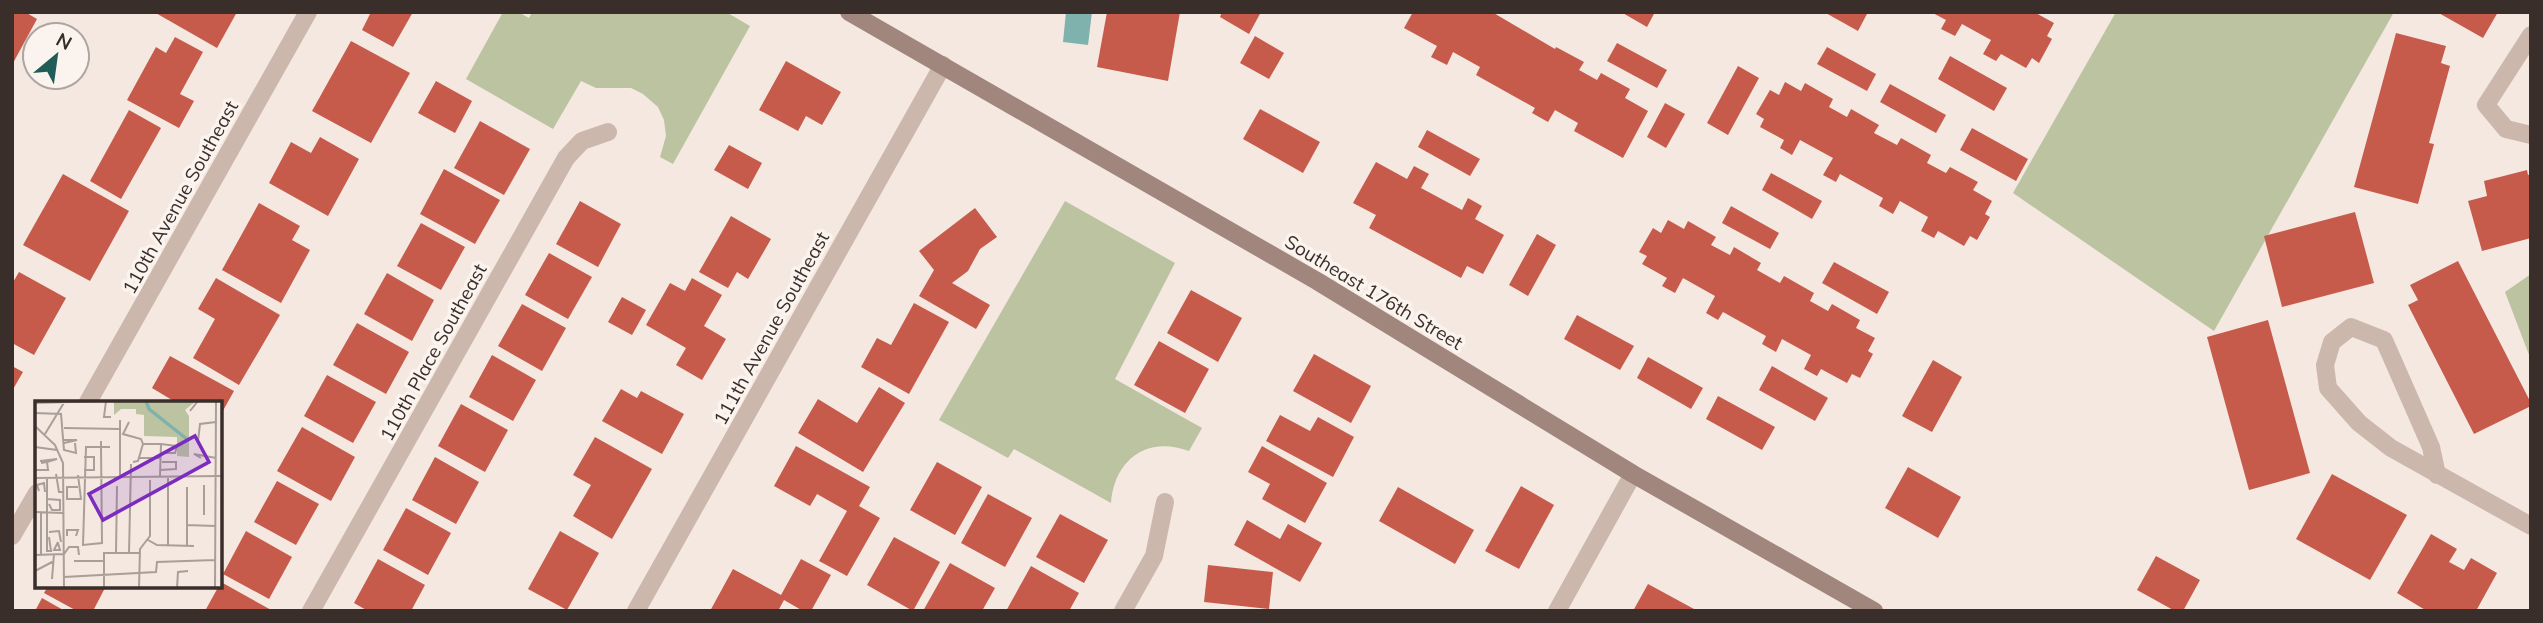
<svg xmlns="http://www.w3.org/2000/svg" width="2543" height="623" viewBox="0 0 2543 623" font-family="Mulish,sans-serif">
<rect width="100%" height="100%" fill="#f4e8e1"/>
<g fill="#bcc3a0">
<path d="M503,12H518L529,18L532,12H726L750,26L673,164L660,157L666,136L664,120L658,107L643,94L631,88H596L581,81L553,129L466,79Z"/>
<path d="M2116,12H2394L2214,331L2013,193Z"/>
<path d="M1065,201L1175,263L1115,379L1202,428L1189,451C1147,435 1114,460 1111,503L1014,449L1008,458L939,420Z"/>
<path d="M2531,274V360L2505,292Z"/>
</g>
<path fill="#7fb1ad" d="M1066,12H1092L1088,45L1063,42Z"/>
<g fill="#c65b4c">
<path d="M12,12H25L37,19L12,65Z"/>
<path d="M154,12H237L217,48Z"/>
<path d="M371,12H413L393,47L362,30Z"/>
<path d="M1107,12H1180L1168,81L1097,67Z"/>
<path d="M1222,12H1261L1249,34L1220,17Z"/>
<path d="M1413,12H1492L1555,49L1556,47L1584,62L1579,70L1597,80L1601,73L1630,89L1625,98L1648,111L1623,158L1574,131L1578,123L1555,110L1548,122L1532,113L1535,108L1476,75L1480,67L1453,52L1447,65L1431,57L1437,46L1404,28Z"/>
<path d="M1621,12H1655L1647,27Z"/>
<path d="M1824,12H1868L1858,31Z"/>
<path d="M1931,12H2034L2054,23L2047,36L2052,39L2039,63L2032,58L2026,68L2001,54L1996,61L1983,54L1991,40L1962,24L1955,36L1941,29L1946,20Z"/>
<path d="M2437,12H2498L2483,38Z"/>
<path d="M2396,33L2446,46L2441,63L2450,66L2429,143L2434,144L2418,204L2354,187Z"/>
<path d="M1255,36L1284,53L1269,79L1240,63Z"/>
<path d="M175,37L203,52L180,94L194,101L179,128L127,100L156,47L166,53Z"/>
<path d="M351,41L410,73L371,143L312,111Z"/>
<path d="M1617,43L1667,70L1657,88L1607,61Z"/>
<path d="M1827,47L1876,74L1867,91L1817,64Z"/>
<path d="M1950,56L2007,88L1994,111L1938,79Z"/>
<path d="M786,61L841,92L822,125L806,116L798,131L759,110Z"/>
<path d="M1738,66L1759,78L1728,135L1707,123Z"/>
<path d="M436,81L472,101L455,133L418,113Z"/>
<path d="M1785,82L1801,91L1805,83L1833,99L1829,107L1847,117L1851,109L1879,125L1874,133L1897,145L1901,138L1931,155L1927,163L1946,173L1950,167L1978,182L1973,190L1992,201L1985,214L1990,217L1977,240L1970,236L1964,246L1938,231L1934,238L1921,231L1928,217L1900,201L1893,214L1879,206L1883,198L1840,174L1836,182L1823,175L1833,158L1800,140L1792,155L1780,148L1784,140L1760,127L1764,119L1756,114L1770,90L1779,95Z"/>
<path d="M1890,84L1946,115L1936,133L1880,102Z"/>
<path d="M1665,103L1685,114L1666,148L1647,137Z"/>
<path d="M1260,109L1320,142L1303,173L1243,139Z"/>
<path d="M129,110L161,128L121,199L90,181Z"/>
<path d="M480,121L530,149L504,195L454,168Z"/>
<path d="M1972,128L2028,159L2016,181L1960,150Z"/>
<path d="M1427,130L1480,159L1470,176L1418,147Z"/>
<path d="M320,137L359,159L328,216L269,183L291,142L311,153Z"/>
<path d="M729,145L762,163L748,189L714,170Z"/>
<path d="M1376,162L1407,179L1414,166L1429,174L1421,188L1462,210L1468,198L1482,206L1475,219L1504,235L1483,274L1467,266L1461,278L1369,228L1376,215L1353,203Z"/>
<path d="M444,169L500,200L475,244L420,214Z"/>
<path d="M2527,170L2528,175L2531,174V238L2482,251L2468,201L2487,196L2484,181Z"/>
<path d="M1771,173L1822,201L1812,219L1762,190Z"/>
<path d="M63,174L129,211L90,281L23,245Z"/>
<path d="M580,201L621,224L598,267L556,244Z"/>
<path d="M259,203L300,226L292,240L310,250L281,303L222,270Z"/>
<path d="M1731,206L1779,233L1770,249L1722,223Z"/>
<path d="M975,208L997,237L980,249L968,271L952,283L990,305L976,329L919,296L934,270L919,251Z"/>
<path d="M2355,212L2374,283L2282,307L2264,236Z"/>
<path d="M731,216L771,239L748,279L737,272L728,288L699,272Z"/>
<path d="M1668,220L1684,229L1688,221L1716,237L1711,245L1730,255L1734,247L1761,263L1757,270L1780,283L1784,276L1814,293L1810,301L1828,311L1832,304L1860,320L1856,328L1875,338L1868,351L1873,354L1860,378L1852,374L1847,383L1821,369L1817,376L1804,369L1811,355L1782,339L1776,352L1762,344L1766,336L1723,312L1718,320L1706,313L1715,296L1683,278L1675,293L1662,286L1667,278L1642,264L1647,256L1639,252L1653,228L1661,233Z"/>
<path d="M421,223L465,247L441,290L397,266Z"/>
<path d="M1537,234L1556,245L1528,296L1509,285Z"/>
<path d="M549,253L592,277L568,319L525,295Z"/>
<path d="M2458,261L2531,403V406L2474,434L2408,305L2418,300L2410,285Z"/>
<path d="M1834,262L1889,292L1877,314L1822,283Z"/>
<path d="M19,272L66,298L34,355L12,343V284Z"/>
<path d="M387,273L434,300L412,341L364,314Z"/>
<path d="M216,278L280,315L239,385L193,358L215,319L198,309Z"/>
<path d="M692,278L722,295L704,326L726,339L702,380L676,365L686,348L646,325L670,283L685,291Z"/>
<path d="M1191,290L1242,318L1218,362L1167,333Z"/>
<path d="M622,297L646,310L632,335L608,322Z"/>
<path d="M914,303L949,322L909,394L861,367L877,338L891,345Z"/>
<path d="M522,304L566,328L542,371L498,346Z"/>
<path d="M1577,315L1634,346L1620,370L1564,339Z"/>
<path d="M2268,320L2310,473L2249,490L2207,337Z"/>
<path d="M357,323L409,352L386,394L333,365Z"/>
<path d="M1159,341L1209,369L1185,413L1134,385Z"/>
<path d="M1314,354L1371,386L1351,423L1293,391Z"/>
<path d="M492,355L536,380L513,421L469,397Z"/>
<path d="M170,356L234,391L220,416V402H171L172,400L152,388Z"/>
<path d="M1648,357L1703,388L1691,409L1637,378Z"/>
<path d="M1933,360L1962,377L1932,432L1902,416Z"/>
<path d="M12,366L23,372L12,391Z"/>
<path d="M1772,366L1828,398L1815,421L1759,390Z"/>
<path d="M327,375L376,402L353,443L304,416Z"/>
<path d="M879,387L905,403L863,472L798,433L818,399L857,423Z"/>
<path d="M621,389L637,398L641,391L684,414L662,454L602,421Z"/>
<path d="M1718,396L1775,427L1762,450L1706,419Z"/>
<path d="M461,404L508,430L485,472L438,446Z"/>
<path d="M1280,415L1310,431L1318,417L1354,437L1333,477L1266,441Z"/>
<path d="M302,427L355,457L331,501L277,471Z"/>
<path d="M595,437L652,469L612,539L573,516L591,485L573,475Z"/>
<path d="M796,446L870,487L859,506L880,518L847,576L819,561L847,511L817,494L810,506L774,486Z"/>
<path d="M1262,446L1327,483L1305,523L1262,499L1270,484L1248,472Z"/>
<path d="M435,457L479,482L456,524L412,500Z"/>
<path d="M937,462L982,487L955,535L910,510Z"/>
<path d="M1908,467L1961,497L1938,538L1885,508Z"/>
<path d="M2332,474L2407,515L2370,580L2296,539Z"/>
<path d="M277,481L319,504L296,545L254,522Z"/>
<path d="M1521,486L1554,505L1519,569L1485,551Z"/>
<path d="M1398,487L1474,530L1455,564L1379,521Z"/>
<path d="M988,494L1032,518L1005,567L961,543Z"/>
<path d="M406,508L451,533L428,575L383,550Z"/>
<path d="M1060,514L1108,540L1084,583L1036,557Z"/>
<path d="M1247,520L1280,539L1288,524L1322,543L1300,582L1234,545Z"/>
<path d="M246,531L292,557L269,599L223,574Z"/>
<path d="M560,531L599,553L567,610L528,589Z"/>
<path d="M2431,534L2457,549L2449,562L2464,570L2471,558L2497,573L2476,611H2427L2397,593Z"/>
<path d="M894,537L940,562L913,611L867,585Z"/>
<path d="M2156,556L2200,580L2183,611H2175L2137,590Z"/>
<path d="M378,559L425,585L411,611H368L354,603Z"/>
<path d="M801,559L831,575L811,611H803L784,600L778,611H710L733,569L781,595Z"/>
<path d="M950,563L995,588L982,611H923Z"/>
<path d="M1208,565L1273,572L1269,609L1204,602Z"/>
<path d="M1031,566L1079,593L1069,611H1006Z"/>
<path d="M221,582L273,611H205Z"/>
<path d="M1648,584L1694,609L1693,611H1633Z"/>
<path d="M48,586H106L93,611H77L44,593Z"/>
<path d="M42,598L65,611H35Z"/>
</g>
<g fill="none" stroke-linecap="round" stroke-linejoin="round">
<g stroke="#ccb7ac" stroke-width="18">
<path d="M2531,35L2486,105L2506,129L2531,135"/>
<path d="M88,402L308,12"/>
<path d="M2437,475L2431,447L2384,340L2351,327L2332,342L2325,365L2328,388L2359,423L2391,448L2531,526"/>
<path d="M12,536L37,493"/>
<path d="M311,611L566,158L582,141L608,132"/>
<path d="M636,611L943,65"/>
<path d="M1123,611L1154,556L1165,502"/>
<path d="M1557,611L1633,474"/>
</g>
<path stroke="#a0867d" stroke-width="18" d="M849,12L1317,281L1633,474L1874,611"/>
</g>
<g text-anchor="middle" stroke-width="7" stroke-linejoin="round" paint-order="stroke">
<g font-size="19" fill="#3a2e2b" stroke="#fbf3ee">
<text transform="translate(180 197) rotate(-61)" y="7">110th Avenue Southeast</text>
<text transform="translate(1374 292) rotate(31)" y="7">Southeast 176th Street</text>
<text transform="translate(771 328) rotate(-61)" y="7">111th Avenue Southeast</text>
<text transform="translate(433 352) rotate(-61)" y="7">110th Place Southeast</text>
</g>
</g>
<g transform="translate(35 401)">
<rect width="187" height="187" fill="#f4e8e1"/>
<path d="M161,0L150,9L154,15V56L142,55V36L109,35V14L101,13V8H86L79,14V1L84,0Z" fill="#bcc3a0"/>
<path fill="none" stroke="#7fb1ad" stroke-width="3.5" d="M111,0L114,8L153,39"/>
<path fill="none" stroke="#aa9e98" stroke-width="2" d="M71,0L69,16H76M0,2L68,0M155,10L163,0H177M0,12L26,13L29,49L41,52L40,42M94,21L88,33L106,38L108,43M0,25L20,44L28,62L29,187M29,27L85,28M10,33L30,0M160,35L163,40L165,23L181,21M29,39H42L29,42M66,40V46H51L48,144L67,142L66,46H75M126,43L142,45L140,52H127M0,46L22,49M49,56H59V69H49M104,57H126M166,57L159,53L181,57M5,60L22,58L12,61M98,61L103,60L108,43H126L125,75M1,69H13L12,61L6,62M125,69L141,68V61H127M21,73L24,91H28M85,74V19M12,76V150H16L14,136M0,77L188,75M169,84V114M43,86H32V98H46L43,74M152,86V144M4,90L2,84L9,82L10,91M12,98L25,99V109H17L14,103M0,111L28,112M152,124L180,125M14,131L24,130L26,141M32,135V129H43L41,135M113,139L122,144L159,145M23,142L25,149H19L23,141M133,144V75M81,152L82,85M94,152L96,63M6,153V112M0,154L29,153L34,146H43L44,154M39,160H68M0,170L19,160M29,176L121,171L122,161L180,159M17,178L19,153M69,187V152H104M104,187L105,148L115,135V79M142,187L143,171L153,170M180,187L181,0"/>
<path fill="#7b2cbf" fill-opacity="0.15" stroke="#7b2cbf" stroke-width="3.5" d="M160,35L174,61L68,119L54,93Z"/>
<rect width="187" height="187" fill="none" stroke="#3a2e2b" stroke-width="3.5"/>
</g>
<rect width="2543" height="623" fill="none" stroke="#3a2e2b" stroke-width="28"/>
<g transform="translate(56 56) rotate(29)"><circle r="33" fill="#fbf3ee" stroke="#aea4a0" stroke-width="2"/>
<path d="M0-5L12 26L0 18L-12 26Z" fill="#205d59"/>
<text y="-10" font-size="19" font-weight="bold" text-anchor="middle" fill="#3a2e2b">N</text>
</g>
</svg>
